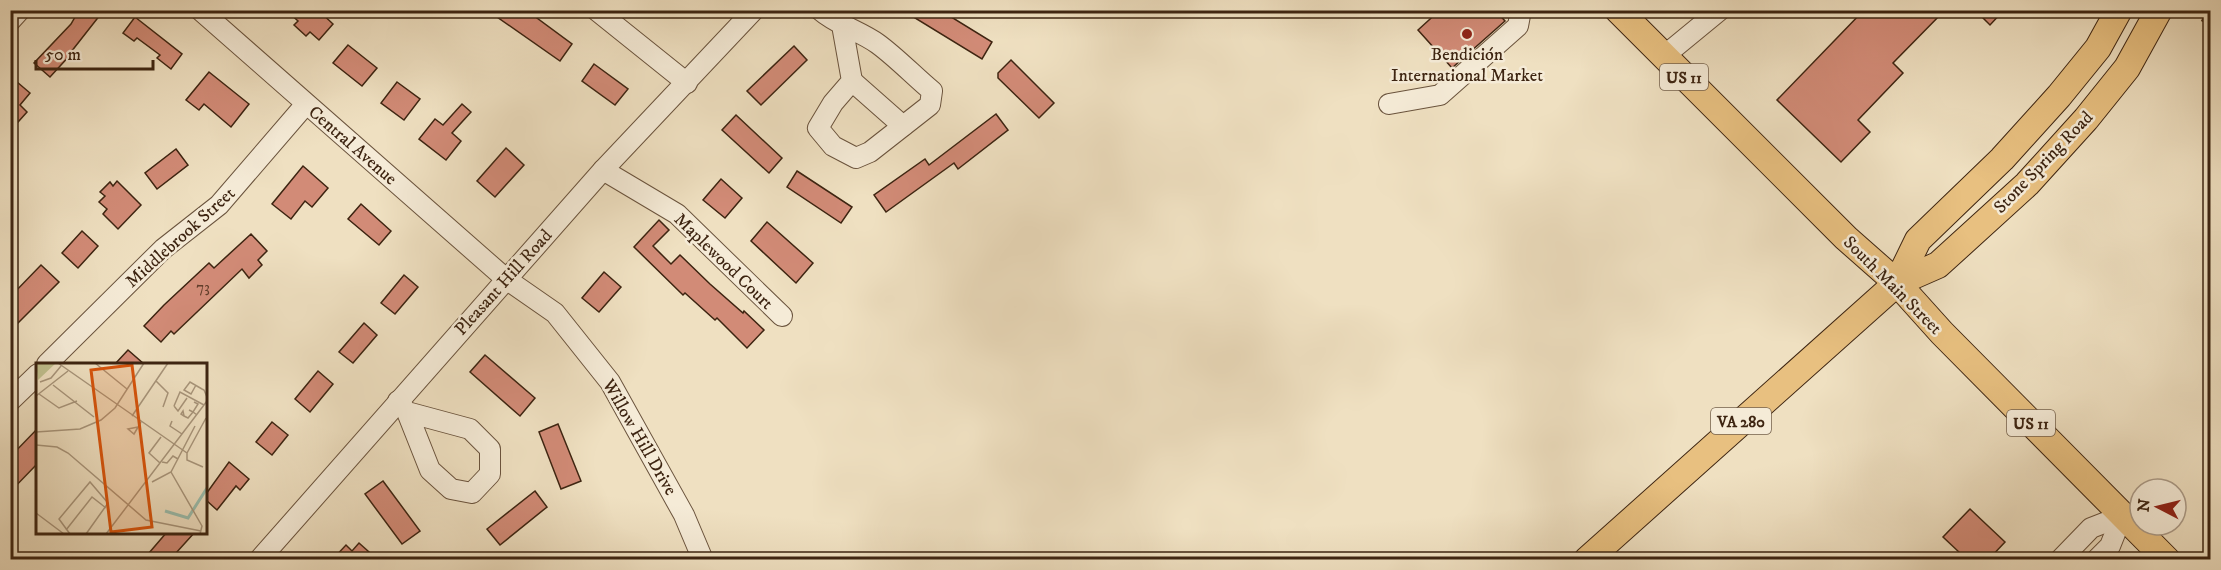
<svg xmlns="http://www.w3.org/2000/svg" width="2221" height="570" viewBox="0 0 2221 570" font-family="'IM FELL DW Pica',serif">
<rect width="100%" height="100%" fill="#efe0c1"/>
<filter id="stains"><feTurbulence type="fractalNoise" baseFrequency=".00333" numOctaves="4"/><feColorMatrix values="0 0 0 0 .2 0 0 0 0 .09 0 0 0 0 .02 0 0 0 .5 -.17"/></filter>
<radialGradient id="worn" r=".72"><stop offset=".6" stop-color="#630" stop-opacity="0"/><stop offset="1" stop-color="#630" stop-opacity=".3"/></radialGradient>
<g fill="#d28b77" stroke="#3d2411" stroke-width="1.5">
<path d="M79,10H104L71,52L72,53L50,77L34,63L71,24Z"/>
<path d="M286,10H318L333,24L319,40L310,32L306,36L294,25L298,21Z"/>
<path d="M487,10H526L572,44L560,61Z"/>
<path d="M902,10H940L992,42L982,59Z"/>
<path d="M1440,10H1495L1505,21L1452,68L1418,30Z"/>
<path d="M1864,10H1945L1893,63L1903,73L1858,120L1870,132L1841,162L1777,100Z"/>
<path d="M1975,10H2004L1990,25Z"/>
<path d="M135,17L182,54L171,69L157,58L160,55L137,38L134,41L123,33Z"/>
<path d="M348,45L377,68L362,86L333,63Z"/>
<path d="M794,46L807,60L761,105L747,91Z"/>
<path d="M1011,60L1054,103L1039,118L998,78V73Z"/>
<path d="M594,64L628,89L615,105L582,81Z"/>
<path d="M209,72L249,104L231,127L204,104L199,110L186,100Z"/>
<path d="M10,76L30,93L20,105L27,112L10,131Z"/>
<path d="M397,82L420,99L404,120L381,103Z"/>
<path d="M462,104L471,112L452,133L461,141L446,160L419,139L435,119L443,125Z"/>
<path d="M996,114L1008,130L958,169L954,163L886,212L874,195L925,159L929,165Z"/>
<path d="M736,115L782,158L769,173L722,130Z"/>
<path d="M506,148L524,165L495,197L477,181Z"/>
<path d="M176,149L188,165L157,189L145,173Z"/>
<path d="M303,166L328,188L312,207L305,201L291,219L272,204Z"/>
<path d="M797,171L852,207L841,223L787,187Z"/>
<path d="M721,179L742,198L725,218L703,200Z"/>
<path d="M117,181L141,205L118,229L103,214L107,209L99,202L105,196L100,192L110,182L113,186Z"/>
<path d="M361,204L391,231L379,245L348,219Z"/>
<path d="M659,220L669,230L653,246L671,264L680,255L710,284L743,313L744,311L764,330L747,348L717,318L715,320L685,293L683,295L634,247Z"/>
<path d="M767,222L813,263L796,283L751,241Z"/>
<path d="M82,231L98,246L78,268L62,253Z"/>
<path d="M251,234L267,251L258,260L262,265L249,278L242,269L174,334L171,331L161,342L144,326L164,305L209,263L214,268Z"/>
<path d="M41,265L59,282L10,331V297Z"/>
<path d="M604,272L621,287L599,312L582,298Z"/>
<path d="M404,275L418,287L395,314L381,303Z"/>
<path d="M364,323L377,335L353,363L339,352Z"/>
<path d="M128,350L144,364H115Z"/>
<path d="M485,355L535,398L520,416L470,372Z"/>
<path d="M318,371L333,384L310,412L295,399Z"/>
<path d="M272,422L288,435L272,455L256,442Z"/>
<path d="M558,424L581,481L561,489L539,432Z"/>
<path d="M38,428V463L10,492V457Z"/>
<path d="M229,462L249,479L240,490L236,486L217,510L206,500V494Z"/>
<path d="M383,481L420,531L402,544L365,494Z"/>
<path d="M535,491L547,507L500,545L487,529Z"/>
<path d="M1970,509L2005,542L1988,560H1954L1960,553L1943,537Z"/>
<path d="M167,532H195L176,553L183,560H157L149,553Z"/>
<path d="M359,543L378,560H332L346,545L352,551Z"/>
</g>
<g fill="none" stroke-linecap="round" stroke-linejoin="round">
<defs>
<g id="minor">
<path d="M200,10L506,279L555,313L610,382L684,515L703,560"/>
<path d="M596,10L687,83"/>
<path d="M820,10C837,25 860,31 878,44C897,58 914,76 932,91L930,105L870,152L856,158L833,146L818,128L833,103L852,81L842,25"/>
<path d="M10,21L20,10"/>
<path d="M1664,56L1720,10"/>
<path d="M852,81L903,126"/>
<path d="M1389,104L1440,95L1518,26L1521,10"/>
<path d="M603,170L677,214L782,316"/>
<path d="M47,364L163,249L219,205L306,104"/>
<path d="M10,401L38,374"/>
<path d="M398,401L407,412L430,470L451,489L472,493L490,474V449L470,429L407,412"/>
<path d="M259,560L603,170L754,10"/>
<path d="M2060,560L2091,528L2122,516"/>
<path d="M2096,560L2110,546L2122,516"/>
</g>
<g id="major">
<path d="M1618,10L1846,238L1897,283L1942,333L2167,560"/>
<path d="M1897,283L1918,240L2002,159L2059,96L2098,48L2119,10"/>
<path d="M1587,560L1897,283L1938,265L2027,184L2086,119L2127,68L2159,10"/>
</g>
</defs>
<use href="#minor" stroke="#6a533d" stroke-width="22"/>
<use href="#major" stroke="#3d2411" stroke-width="28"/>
<use href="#minor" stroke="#f5ebd7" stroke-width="20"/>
<use href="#major" stroke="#e8c080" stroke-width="26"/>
<path stroke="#3d2411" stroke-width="4.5" stroke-dasharray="10 10" stroke-linecap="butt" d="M2184,10L2210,23"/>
</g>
<circle fill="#8f2418" stroke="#f5ebd7" stroke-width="2" cx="1467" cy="34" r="6"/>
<g text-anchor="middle" stroke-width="5" stroke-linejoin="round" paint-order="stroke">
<g font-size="15" fill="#623e2a">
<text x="203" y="292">73</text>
</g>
<g fill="#f5ebd7" stroke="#74604c" stroke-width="1.5">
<rect x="1660" y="64" width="48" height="26" rx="4.5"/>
<rect x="1711" y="408" width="60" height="26" rx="4.5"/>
<rect x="2007" y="410" width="48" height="26" rx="4.5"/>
</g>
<g font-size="16" font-weight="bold" fill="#3d2411">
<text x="1684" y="83">US 11</text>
<text x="1741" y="427">VA 280</text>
<text x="2031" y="429">US 11</text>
</g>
<g font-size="18" fill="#3d2411" stroke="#f5ebd7">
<text x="1467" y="60">Bendición<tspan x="1467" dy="21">International Market</tspan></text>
</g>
<g font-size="18" fill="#3d2411" stroke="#f5ebd7">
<text transform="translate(353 145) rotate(41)" y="6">Central Avenue</text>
<text transform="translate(2043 162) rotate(-46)" y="6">Stone Spring Road</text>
<text transform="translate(180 237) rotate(-42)" y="6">Middlebrook Street</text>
<text transform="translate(724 261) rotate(44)" y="6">Maplewood Court</text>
<text transform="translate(503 282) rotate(-48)" y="6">Pleasant Hill Road</text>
<text transform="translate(1893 285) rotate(45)" y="6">South Main Street</text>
<text transform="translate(640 437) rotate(60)" y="6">Willow Hill Drive</text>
</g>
</g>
<g transform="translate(36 363)">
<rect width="171" height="171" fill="#efe0c1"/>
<path d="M0,0H20L2,17Z" fill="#c0c08e"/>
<path fill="none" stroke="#9abeae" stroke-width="3" d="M129,148L152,155L171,125"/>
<path fill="none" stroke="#a8957b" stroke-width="1.5" d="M22,0L151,90M59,0L91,26M120,18L132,30L127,44M4,19L15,15L25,3M17,22L58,54M160,22L155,31L148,27L154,19L166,26L168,27L171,34M3,31L23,45L41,38M0,33L32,8M138,43L144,29L168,42M138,43L142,48L151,35M153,47L157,49L162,41L158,39M96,53L132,0M148,53L147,48L145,51L148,53L152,55L157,49L161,52M136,58L134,63L146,71M102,64L92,66L98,71L105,59M0,69L44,66L65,57L79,45L108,0M0,82L21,84L32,90L110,157L165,168M151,90L170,55M151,90V97L167,104M126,99L131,100L137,93L142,96M124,100L113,90L125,74M135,109L166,163L164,171M116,119L135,109L159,63M0,150L28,171M30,167L56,134L70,145M34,171L23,156L54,119L72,140L50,171M70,171L171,38"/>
<path fill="#d7540c" fill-opacity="0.15" stroke="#d7540c" stroke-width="3" d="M96,2L116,164L75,169L55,7Z"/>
<rect width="171" height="171" fill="none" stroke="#3d2411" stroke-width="3"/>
</g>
<rect width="2221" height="570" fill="none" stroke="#efe0c1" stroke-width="36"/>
<rect x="12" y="12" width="2197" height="546" fill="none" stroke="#3d2411" stroke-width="3"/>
<rect x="18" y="18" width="2185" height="534" fill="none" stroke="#3d2411" stroke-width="1.5"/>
<g transform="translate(2158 507) rotate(277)"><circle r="28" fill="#f5ebd7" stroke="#ab9b88" stroke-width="1.5"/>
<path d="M0-4.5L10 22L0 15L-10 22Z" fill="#8f2418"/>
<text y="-9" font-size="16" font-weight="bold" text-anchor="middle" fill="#3d2411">N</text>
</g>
<path d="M36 60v9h117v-9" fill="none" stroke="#3d2411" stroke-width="3"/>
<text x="45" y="60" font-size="18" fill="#3d2411" stroke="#f5ebd7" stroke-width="4.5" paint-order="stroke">50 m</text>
<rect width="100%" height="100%" filter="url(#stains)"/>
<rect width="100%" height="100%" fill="url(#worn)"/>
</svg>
